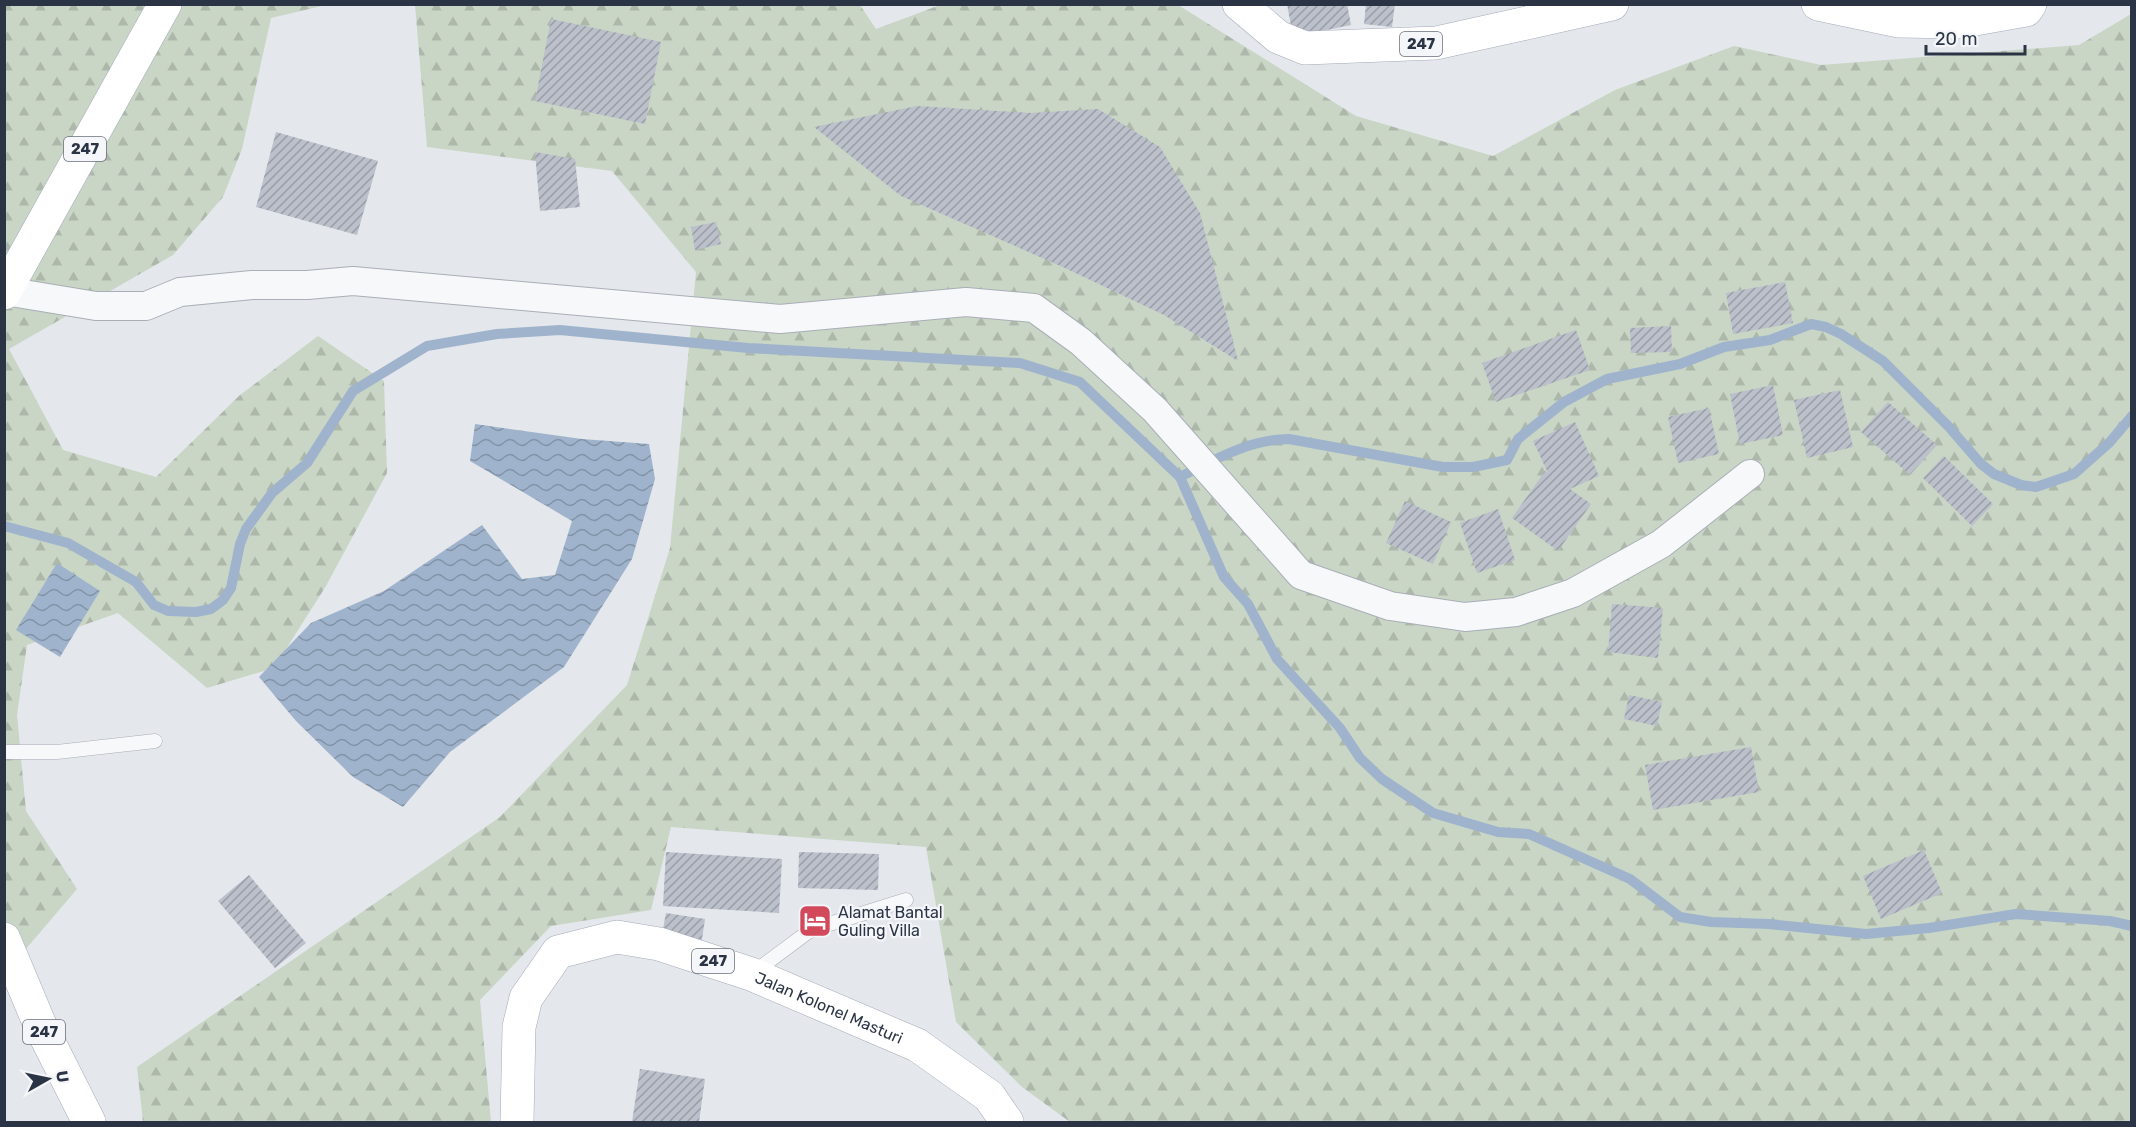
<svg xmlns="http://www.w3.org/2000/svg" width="2136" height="1127" viewBox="0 0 2136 1127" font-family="Rubik,sans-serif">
<defs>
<pattern id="forest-firs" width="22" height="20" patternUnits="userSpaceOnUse" patternTransform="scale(1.5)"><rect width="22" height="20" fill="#c9d6c5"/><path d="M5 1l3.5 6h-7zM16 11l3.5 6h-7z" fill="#adb8ab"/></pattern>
<pattern id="water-waves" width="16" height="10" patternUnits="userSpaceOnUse" patternTransform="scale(1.5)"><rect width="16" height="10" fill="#9fb4cc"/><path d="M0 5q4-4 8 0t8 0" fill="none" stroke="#8293a7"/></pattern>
<pattern id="building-hatch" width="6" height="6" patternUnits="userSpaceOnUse" patternTransform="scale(1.5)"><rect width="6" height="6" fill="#bbc0ca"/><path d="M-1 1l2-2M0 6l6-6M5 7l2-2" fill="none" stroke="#989da6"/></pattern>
</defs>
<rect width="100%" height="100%" fill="#e4e7ec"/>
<g fill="url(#forest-firs)">
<path d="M5,5H326L271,18L242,149L223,197L173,255L9,349L63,450L156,477L240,395L318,336L384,381L387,473L326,586L274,668L207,688L118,613L27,645L17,715L26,811L77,889L25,950L5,933Z"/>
<path d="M415,5H860L876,29L940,5H1178L1356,116L1493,156L1615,90L1734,46L1821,65L2079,45L2131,14V1122H1070L1022,1087L956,1022L926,847L671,827L651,910L551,926L480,1000L491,1122H143L137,1067L500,817L627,685L670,548L696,272L612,171L427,147Z"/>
</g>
<g fill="url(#water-waves)">
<path d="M475,424L582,439L649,444L655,479L632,559L564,667L450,752L403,807L353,777L296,721L259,677L311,623L384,591L482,525L522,579L555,575L572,521L470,461Z"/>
<path d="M57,563L100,591L60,657L16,630Z"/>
</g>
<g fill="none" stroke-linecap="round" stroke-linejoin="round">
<g stroke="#9fb4cc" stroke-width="10">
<path d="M1180,477C1214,460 1250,439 1289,439L1443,467H1473L1507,460L1518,439L1564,402L1607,379L1680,364L1724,347L1770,340L1811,324L1826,327L1841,334L1883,361L1949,427L1981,464L1994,474L2021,485L2036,487L2074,474L2109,443L2132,416"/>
<path d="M4,526L68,543L136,582L154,605L168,611L196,612L211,609L223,600L231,588L240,544L246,529L272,493L307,463L353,391L427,346L497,334L560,330L748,348L1020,363L1080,382L1180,477L1224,577L1248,604L1277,659L1340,728L1360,758L1382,779L1433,813L1498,832L1529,834L1630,879L1680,917L1711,922L1769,924L1866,934L1929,928L2016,914L2110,921L2132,926"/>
</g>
</g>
<g fill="url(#building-hatch)">
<path d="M1287,4H1347L1351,25L1293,37Z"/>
<path d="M1366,4H1395L1392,27L1364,24Z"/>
<path d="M551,19L661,42L645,124L535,101Z"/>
<path d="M917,106L1031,113L1098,109L1160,147L1200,213L1238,361L1164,315L1065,268L901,196L814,127Z"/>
<path d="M276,132L378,161L357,235L256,207Z"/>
<path d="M535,152L575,159L580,207L540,211Z"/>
<path d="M716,222L721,244L695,250L691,227Z"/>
<path d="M1785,282L1793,323L1733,334L1726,293Z"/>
<path d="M1671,326L1672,352L1631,353L1630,328Z"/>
<path d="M1576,330L1590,370L1496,402L1482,363Z"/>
<path d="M1773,385L1783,435L1740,444L1730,394Z"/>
<path d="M1840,390L1853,447L1807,458L1794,400Z"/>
<path d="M1888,402L1937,445L1910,475L1861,432Z"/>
<path d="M1709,408L1719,454L1678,463L1668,417Z"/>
<path d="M1575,422L1599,476L1570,489L1591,504L1558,551L1512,518L1545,471L1548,473L1533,441Z"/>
<path d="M1944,456L1993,504L1972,526L1923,478Z"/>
<path d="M1405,501L1451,522L1433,564L1386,543Z"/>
<path d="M1498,509L1515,560L1477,573L1460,523Z"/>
<path d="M1612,604L1663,608L1658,658L1608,652Z"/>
<path d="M1629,695L1662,702L1657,726L1624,719Z"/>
<path d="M1751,747L1759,792L1653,810L1645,765Z"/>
<path d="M1924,850L1942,893L1881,919L1863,876Z"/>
<path d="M666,852L782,859L779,913L663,906Z"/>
<path d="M799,852L879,854L878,890L798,888Z"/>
<path d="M249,875L306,943L275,968L218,901Z"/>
<path d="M666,913L705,919L701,946L661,940Z"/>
<path d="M640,1069L705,1079L699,1122H632Z"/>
</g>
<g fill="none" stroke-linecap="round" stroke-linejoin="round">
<defs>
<g id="lane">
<path d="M4,752H57L155,741"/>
<path d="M753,973L808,932L823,926L906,900"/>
</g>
<path id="street" d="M5,291L96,306H146L180,292L252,285H307L353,281L780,319L966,302L1034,308L1081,342L1155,410L1301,575L1390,606L1465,617L1516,612L1573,593L1661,544L1750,474"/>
<g id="primary">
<path d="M1239,4L1278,37L1305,48L1436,43L1612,4"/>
<path d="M1818,4L1899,21L1958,22L2026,10L2030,4"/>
<path d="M4,293L165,4"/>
<path d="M4,939L40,1025L89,1122"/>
<path id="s1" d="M517,1122L519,1027L526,998L558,952L617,937L659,944L751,974L917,1045L989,1096L1007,1122"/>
</g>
</defs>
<use href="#lane" stroke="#a9aeb7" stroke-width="15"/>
<use href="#street" stroke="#a9aeb7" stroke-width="30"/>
<use href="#primary" stroke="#a3abb8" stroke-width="34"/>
<use href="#lane" stroke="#f7f8fa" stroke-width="14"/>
<use href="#street" stroke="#f7f8fa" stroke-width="28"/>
<use href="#primary" stroke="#fff" stroke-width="33"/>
</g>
<defs>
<symbol id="hotel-square" viewBox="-11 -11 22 22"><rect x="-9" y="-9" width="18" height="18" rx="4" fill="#d1495b" stroke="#f4f6f9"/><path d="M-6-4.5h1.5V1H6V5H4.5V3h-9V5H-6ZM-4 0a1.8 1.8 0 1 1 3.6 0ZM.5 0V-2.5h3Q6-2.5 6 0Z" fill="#fff"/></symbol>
</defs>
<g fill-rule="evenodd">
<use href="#hotel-square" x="796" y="902" width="38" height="38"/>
</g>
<g text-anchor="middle" stroke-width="4.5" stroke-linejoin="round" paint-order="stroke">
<g fill="#f4f6f9" stroke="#676e7b" stroke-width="1.5">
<rect x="1400" y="32" width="42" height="24" rx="4.5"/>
<rect x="64" y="137" width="42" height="24" rx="4.5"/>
<rect x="692" y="949" width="42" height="24" rx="4.5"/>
<rect x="23" y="1020" width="42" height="24" rx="4.5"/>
</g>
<g font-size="15" font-weight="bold" fill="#2b3445">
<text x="1421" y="49">247</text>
<text x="85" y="154">247</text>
<text x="713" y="966">247</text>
<text x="44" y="1037">247</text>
</g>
<g font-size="16" fill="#2b3445" stroke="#f4f6f9" text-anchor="start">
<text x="838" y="918">Alamat Bantal<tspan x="838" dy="18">Guling Villa</tspan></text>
</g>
<g font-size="16" fill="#2b3445" stroke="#f4f6f9">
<text dy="6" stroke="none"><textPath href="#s1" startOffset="466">Jalan Kolonel Masturi</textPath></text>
</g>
</g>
<rect width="2136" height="1127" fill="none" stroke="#2b3445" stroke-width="12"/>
<g transform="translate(48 1079) rotate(81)" stroke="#f4f6f9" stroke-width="4.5" paint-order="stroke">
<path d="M0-4.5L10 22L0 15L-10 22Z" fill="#2b3445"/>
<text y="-9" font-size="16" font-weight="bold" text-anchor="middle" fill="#2b3445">U</text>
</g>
<path d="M1926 45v9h99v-9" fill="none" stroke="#2b3445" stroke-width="3"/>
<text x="1935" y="45" font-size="18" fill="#2b3445" stroke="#f4f6f9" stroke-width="4.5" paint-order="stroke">20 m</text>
</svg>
